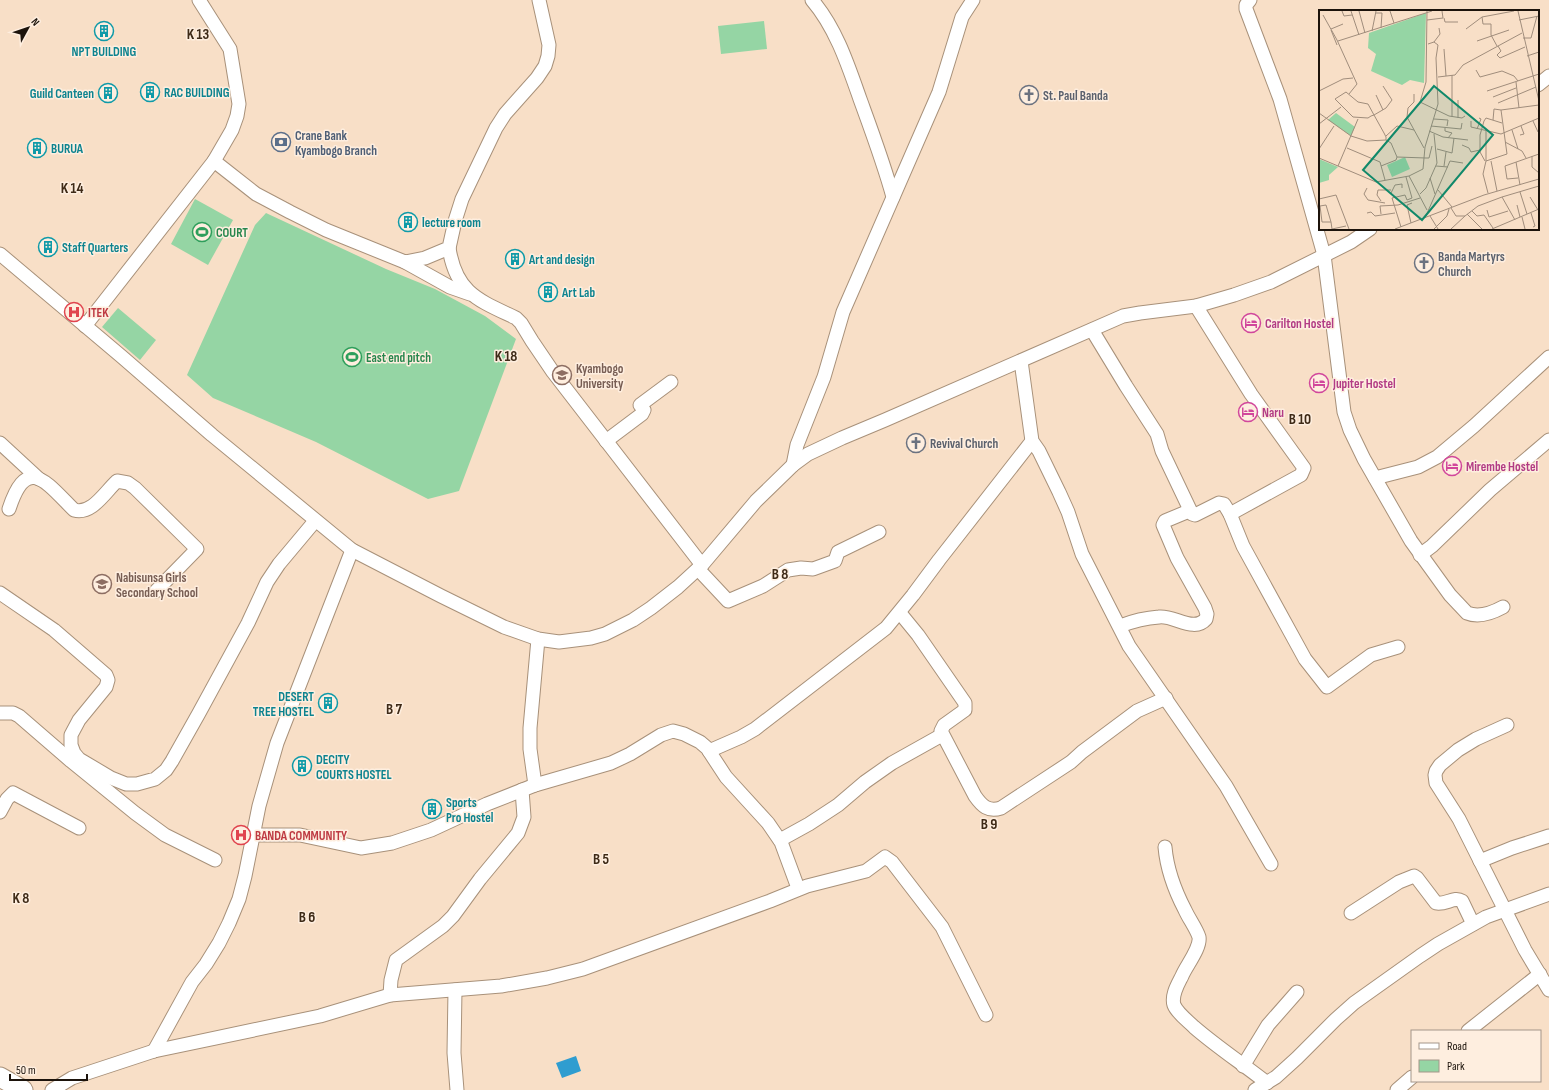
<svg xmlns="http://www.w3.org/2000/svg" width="1549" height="1090" viewBox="0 0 1549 1090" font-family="'Sofia Sans Condensed',sans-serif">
<rect width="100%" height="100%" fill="#f8dfc7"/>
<g fill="#95d5a4">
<path d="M764,21L767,49L721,54L718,26Z"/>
<path d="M195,199L233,220L208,265L171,244Z"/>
<path d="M266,213L386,269L435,289L485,316L516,339L459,491L428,499L316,442L213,398L187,375L255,225Z"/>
<path d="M118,308L156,340L140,360L102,327Z"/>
</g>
<path fill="#2f9dd0" d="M576,1056L581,1071L562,1078L556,1063Z"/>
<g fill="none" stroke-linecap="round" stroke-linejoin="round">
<defs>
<g id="minor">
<path d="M812,0C836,28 848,65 860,99C872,132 884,164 893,197"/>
<path d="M1250,0L1246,5V9L1280,99L1324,255L1344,412L1350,430L1364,459L1411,541L1450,595L1467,613C1479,618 1492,613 1503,607"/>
<path d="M1538,85L1549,76"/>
<path d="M214,161L256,194L290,212L326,230L405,262L425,258L449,248L455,221L462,199L496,128L505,114L537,78L545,66L548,56L549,45L539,0"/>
<path d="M449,248C456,293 478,300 516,318L521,323L532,341L553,372L702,565"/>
<path d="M0,254L121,356L212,435L352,550L441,596L504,627L538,639L559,642L591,638L605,634L633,620L651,608L678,587L702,565L756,501L793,465L808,454L842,438L885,420L1123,316L1140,313L1196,306L1234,295L1271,282L1351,242L1370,229"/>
<path d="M405,262L450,287L470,294"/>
<path d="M1196,306L1251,394L1304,468L1301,475L1230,514"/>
<path d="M85,326L214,161L232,130L237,116L239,104L230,49L199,0"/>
<path d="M1092,330L1126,386L1157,434L1162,451L1192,514L1195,515L1219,503L1224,504L1230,514L1243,546L1305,659L1327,687L1371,655L1398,647"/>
<path d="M1021,361L1032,441L1039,451L1059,492L1068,512L1082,554L1129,646L1226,786L1271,864"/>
<path d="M606,441L642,414L644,410L640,405L671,382"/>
<path d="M0,443L39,479"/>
<path d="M793,465L797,445L824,377L843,312L939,92L962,17L973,0"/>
<path d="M1375,478L1418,467L1437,457L1474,426L1549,357"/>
<path d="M9,509C27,454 46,482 74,510C92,515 105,492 117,481L128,483L135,488L197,549L156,591"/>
<path d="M1420,555L1432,546L1490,490L1549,440"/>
<path d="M698,569L728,601L763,586L788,570L801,568L813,569L835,561L838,552L879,532"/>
<path d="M0,593L54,630L106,675L108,680L106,687L79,720L71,735V745L74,753L79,759L111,778L126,784H137L155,779L166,770L172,761L199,713L248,623L267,582L279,564L315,521"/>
<path d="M900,613L918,635L965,703V710L944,725L941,731L975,796C982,806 988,812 1001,808L1071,762L1082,752L1137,711L1166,698"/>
<path d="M1120,626C1133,621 1145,618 1159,617C1174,615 1194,633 1206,619L1207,614L1205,608L1177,558L1163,525L1165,521L1189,511"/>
<path d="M0,713H13L19,716L71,761L135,813L165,835L215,860"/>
<path d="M1507,725L1476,739L1458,750L1440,765L1436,771L1435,775L1436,783L1459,819L1525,950L1549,990"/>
<path d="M709,751L741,737L755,729L886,628L913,595L939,560L1032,441"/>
<path d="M535,785L530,749V728L538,639"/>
<path d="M0,812L7,799L13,793L79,828"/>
<path d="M253,835H300L361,848L392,843L431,830L487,804L535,785L611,763L630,754L661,735L673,731L684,734L700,742L707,748L726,777L768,823L781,842L798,888"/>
<path d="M780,840L809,824L838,805L865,782L892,763L942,735"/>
<path d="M1165,847C1167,870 1174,889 1185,910C1189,919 1196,928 1199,937C1201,948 1186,966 1182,976C1178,984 1171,995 1174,1005C1177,1013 1188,1021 1194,1027C1217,1047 1243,1064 1267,1083"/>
<path d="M1480,861L1512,848L1549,836"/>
<path d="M1351,913L1399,882L1414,876L1417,878L1436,903C1446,905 1454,896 1462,901L1473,924"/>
<path d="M455,990L454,1053L457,1090"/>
<path d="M390,995L391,980L396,960L443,926L453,916L480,879L518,833L524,817L522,790"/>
<path d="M1468,1031L1540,974"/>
<path d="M154,1051L192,982L206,964L219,943L229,923L239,899L245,876L259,806L277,743L352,550"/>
<path d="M1243,1066L1268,1025L1297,992"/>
<path d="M52,1090L72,1078L154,1051L320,1016L390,995L501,986L547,978L583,969L770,901L807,886L866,871L885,857L892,862L942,927L986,1015"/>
<path d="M1255,1090L1276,1077L1297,1058L1336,1019L1354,1003L1420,956L1438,944L1486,917L1549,894"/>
<path d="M1397,1090L1412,1077"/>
</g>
<path id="highway" d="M0,1077L23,1090"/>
</defs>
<use href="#minor" stroke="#a8917a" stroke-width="15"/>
<use href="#highway" stroke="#a8917a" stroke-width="21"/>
<use href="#minor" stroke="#fff" stroke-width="13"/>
<use href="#highway" stroke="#fff" stroke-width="19"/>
</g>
<defs>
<symbol id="building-ring" viewBox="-11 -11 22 22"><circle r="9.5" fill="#feeedf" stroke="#0f9aa8" stroke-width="1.5"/><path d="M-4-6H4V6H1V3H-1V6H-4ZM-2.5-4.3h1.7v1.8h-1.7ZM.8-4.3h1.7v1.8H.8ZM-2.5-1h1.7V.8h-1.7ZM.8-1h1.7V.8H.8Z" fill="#0f9aa8"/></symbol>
<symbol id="church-ring" viewBox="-11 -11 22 22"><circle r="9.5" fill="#feeedf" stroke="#6b7280" stroke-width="1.5"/><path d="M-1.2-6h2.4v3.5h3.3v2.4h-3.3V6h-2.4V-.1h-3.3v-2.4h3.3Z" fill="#6b7280"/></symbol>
<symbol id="bank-ring" viewBox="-11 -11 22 22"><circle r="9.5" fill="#feeedf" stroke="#5c6f8a" stroke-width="1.5"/><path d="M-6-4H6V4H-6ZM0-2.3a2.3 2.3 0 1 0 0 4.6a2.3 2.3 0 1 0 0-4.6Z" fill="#5c6f8a"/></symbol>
<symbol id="stadium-ring" viewBox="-11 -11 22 22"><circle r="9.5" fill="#feeedf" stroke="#2e9e5b" stroke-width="1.5"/><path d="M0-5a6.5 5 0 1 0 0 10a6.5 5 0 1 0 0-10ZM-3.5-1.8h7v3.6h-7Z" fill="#2e9e5b"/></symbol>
<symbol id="hospital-ring" viewBox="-11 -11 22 22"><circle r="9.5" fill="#feeedf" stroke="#e0444e" stroke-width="1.5"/><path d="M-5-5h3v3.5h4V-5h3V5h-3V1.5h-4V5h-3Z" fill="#e0444e"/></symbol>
<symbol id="hotel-ring" viewBox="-11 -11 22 22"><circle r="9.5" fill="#feeedf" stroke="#d1479c" stroke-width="1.5"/><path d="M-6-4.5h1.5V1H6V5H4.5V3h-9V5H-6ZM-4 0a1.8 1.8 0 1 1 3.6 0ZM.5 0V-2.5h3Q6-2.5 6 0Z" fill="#d1479c"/></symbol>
<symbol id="university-ring" viewBox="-11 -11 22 22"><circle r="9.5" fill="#feeedf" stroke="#8d6e63" stroke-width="1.5"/><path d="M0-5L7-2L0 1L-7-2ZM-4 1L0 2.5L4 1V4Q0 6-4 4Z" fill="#8d6e63"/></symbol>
<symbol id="school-ring" viewBox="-11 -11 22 22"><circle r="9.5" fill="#feeedf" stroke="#8d6e63" stroke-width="1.5"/><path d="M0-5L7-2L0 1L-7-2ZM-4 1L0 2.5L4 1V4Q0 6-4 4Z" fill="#8d6e63"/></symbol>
</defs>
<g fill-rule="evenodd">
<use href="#building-ring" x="93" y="20" width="22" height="22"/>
<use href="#building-ring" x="139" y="81" width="22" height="22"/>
<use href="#building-ring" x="97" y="82" width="22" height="22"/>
<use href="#church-ring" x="1018" y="84" width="22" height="22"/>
<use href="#bank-ring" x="270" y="131" width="22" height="22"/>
<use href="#building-ring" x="26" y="137" width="22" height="22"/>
<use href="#building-ring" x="397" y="211" width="22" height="22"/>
<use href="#stadium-ring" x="191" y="221" width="22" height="22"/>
<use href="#building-ring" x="37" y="236" width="22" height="22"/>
<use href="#building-ring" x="504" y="248" width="22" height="22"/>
<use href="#church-ring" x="1413" y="252" width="22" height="22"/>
<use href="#building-ring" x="537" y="281" width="22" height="22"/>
<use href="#hospital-ring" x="63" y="301" width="22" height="22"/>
<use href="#hotel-ring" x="1240" y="312" width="22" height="22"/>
<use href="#stadium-ring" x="341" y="346" width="22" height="22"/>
<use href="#university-ring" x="551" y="364" width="22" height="22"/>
<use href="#hotel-ring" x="1308" y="372" width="22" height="22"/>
<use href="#hotel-ring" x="1237" y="401" width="22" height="22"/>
<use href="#church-ring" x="905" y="432" width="22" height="22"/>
<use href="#hotel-ring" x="1441" y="455" width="22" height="22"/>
<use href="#school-ring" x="91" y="573" width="22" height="22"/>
<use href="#building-ring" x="317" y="692" width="22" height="22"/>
<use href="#building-ring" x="291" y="755" width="22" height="22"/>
<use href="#building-ring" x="421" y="798" width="22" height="22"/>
<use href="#hospital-ring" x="230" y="824" width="22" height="22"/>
</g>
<g text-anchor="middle" stroke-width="3" stroke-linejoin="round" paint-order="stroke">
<g font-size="13" font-weight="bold" fill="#0d838f" stroke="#feeedf" text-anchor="start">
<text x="104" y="56" text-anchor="middle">NPT BUILDING</text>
<text x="164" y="97">RAC BUILDING</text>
<text x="94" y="98" text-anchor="end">Guild Canteen</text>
<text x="51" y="153">BURUA</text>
<text x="422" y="227">lecture room</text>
<text x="62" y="252">Staff Quarters</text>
<text x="529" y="264">Art and design</text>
<text x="562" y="297">Art Lab</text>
<text x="314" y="701" text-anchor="end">DESERT<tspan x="314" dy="15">TREE HOSTEL</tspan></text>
<text x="316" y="764">DECITY<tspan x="316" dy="15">COURTS HOSTEL</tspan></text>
<text x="446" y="807">Sports<tspan x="446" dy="15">Pro Hostel</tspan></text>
</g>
<g font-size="13" font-weight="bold" fill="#5b616d" stroke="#feeedf" text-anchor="start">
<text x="1043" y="100">St. Paul Banda</text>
<text x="1438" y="261">Banda Martyrs<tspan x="1438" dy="15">Church</tspan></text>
<text x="930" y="448">Revival Church</text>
</g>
<g font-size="13" font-weight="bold" fill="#4e5e75" stroke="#feeedf" text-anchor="start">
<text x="295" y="140">Crane Bank<tspan x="295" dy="15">Kyambogo Branch</tspan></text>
</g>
<g font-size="13" font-weight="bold" fill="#27864d" stroke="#feeedf" text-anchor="start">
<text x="216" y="237">COURT</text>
<text x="366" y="362">East end pitch</text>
</g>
<g font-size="13" font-weight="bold" fill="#be3a42" stroke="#feeedf" text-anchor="start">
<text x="88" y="317">ITEK</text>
<text x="255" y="840">BANDA COMMUNITY</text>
</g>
<g font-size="13" font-weight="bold" fill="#b23c85" stroke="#feeedf" text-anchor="start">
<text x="1265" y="328">Carilton Hostel</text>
<text x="1333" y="388">Jupiter Hostel</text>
<text x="1262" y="417">Naru</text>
<text x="1466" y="471">Mirembe Hostel</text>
</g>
<g font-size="13" font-weight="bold" fill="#785e54" stroke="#feeedf" text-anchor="start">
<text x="576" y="373">Kyambogo<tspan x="576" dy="15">University</tspan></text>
<text x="116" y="582">Nabisunsa Girls<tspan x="116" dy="15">Secondary School</tspan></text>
</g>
<g font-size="15" font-weight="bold" fill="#3e2a17" stroke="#feeedf">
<text x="198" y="39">K 13</text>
<text x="72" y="193">K 14</text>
<text x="506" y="361">K 18</text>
<text x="1300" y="424">B 10</text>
<text x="780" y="579">B 8</text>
<text x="394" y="714">B 7</text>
<text x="989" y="829">B 9</text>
<text x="601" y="864">B 5</text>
<text x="21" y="903">K 8</text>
<text x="307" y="922">B 6</text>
</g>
</g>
<g transform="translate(1319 10)">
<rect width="220" height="220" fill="#f8dfc7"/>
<path d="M107,3L105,73L91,70L83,75L52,61L57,44L49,38L50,23ZM17,103L36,117L32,126L9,110ZM86,147L91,159L73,167L68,155ZM0,149L19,157L10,165V170L0,173Z" fill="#95d5a4"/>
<path fill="none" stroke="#a08d7c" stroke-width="1" d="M23,1L25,6L33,5M32,1L40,25M40,1L46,23M71,1L75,13M108,1L107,72L101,92L130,106L143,108L146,106M199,1L220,91M57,3H63L62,18M4,5L18,30L38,74L30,84M125,8L126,12H139M108,10L124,8L123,1M200,10L220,6M12,19L24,14M147,19L163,7M12,20L18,35M53,21L57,1M204,28H212L218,6M19,31L113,1M158,31L190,20M109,34L115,32L121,24L120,18M178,36L172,25V14H164L163,7L195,1M179,36L182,41L178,45L181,48L206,37M125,39L127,66M208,46L220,42M157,60L161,67L183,61L195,66L199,71M119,67L136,65L144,55L203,23M197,72L200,98M0,81L24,69L34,68M168,81L220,64M95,84V92L89,98L88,107L105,138M57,85L64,100M174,87L197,78M139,90V108M179,93L217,77M0,103L32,126L48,131L67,130M133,107V65M115,109L129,110L128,116M174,110L175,99L182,100M152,111V117L182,124L220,108M214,111L219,122M0,114L22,97M112,116L142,119L143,113M126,118V121L133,123L129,128M158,119L162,109L160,108M193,120L199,139M110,121L124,127L149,130M201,125L205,124L202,116M67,126L78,116L95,120M186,132L203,141L207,148M143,135L150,138L152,142L161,140M28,138L61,152L66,170M0,139L15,116M118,139L133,143L135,128M213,146V157L220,163M78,147L107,148M0,148L57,172L90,166L104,159L106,137L119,94L117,48L119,35L115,32M107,148H110L113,136M166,151L161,142V125L165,111L167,108L183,113M167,151V121M172,151L178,181M197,152L201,175M19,156L39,109M62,156L77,150L78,147L72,133L67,130V127L65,123L55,105L49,94L39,92L27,82L16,89L34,107L49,108L52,106L55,105L67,98L73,90L64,76M117,156L129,157M125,156L127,142M90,166L108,200M111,168L116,184M199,168L188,169L186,156L220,144M48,178L45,184L49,190L66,193M59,180H72M59,180L58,185L62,191M119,180L133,197M201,182L208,204M72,183L76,175L83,174V178M169,183L164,164L167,151L188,144L182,100L220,95M101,184L107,178L118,153L115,124M211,187L219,200M0,189L17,185L30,219M198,195L201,207M132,198L137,206H146L159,196L183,187M168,200L170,207L189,201M153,201L158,206L165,205L174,218M48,203L52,202L56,206L76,203M212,203L216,216L214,217M62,204L61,196L79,195L101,188M148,204L163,219M111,206L119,219M203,207L206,219M106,208L131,151L144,153M196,210L183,187L220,176M12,212H3L1,196L7,195L12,212L13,219M92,213L88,195L93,193M82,217L73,188L86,185L88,190L93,188L87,167M13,219L27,216M76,219L165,185L220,169M115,219L128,206L130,199M132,219L146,206M173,219L220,199"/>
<path fill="#11896a" fill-opacity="0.15" stroke="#11896a" stroke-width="2" d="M115,76L174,125L103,210L44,160Z"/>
<rect width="220" height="220" fill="none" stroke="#1c130b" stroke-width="2"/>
</g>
<rect x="1411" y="1030" width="130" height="52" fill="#feeedf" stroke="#a4968a"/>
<rect x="1419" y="1043" width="20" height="6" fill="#ffffff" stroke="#a4968a"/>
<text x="1447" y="1050" font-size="12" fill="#1c130b">Road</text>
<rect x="1419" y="1060" width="20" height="12" fill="#95d5a4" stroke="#a4968a"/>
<text x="1447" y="1070" font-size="12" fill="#1c130b">Park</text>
<g transform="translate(28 28) rotate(50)" stroke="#feeedf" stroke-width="3" paint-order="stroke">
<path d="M0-3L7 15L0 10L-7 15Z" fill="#1c130b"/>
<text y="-6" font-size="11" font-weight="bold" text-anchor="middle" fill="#1c130b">N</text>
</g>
<path d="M10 1074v6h77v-6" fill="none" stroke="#1c130b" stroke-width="2"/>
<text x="16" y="1074" font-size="12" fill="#1c130b" stroke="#feeedf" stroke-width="3" paint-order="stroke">50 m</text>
</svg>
